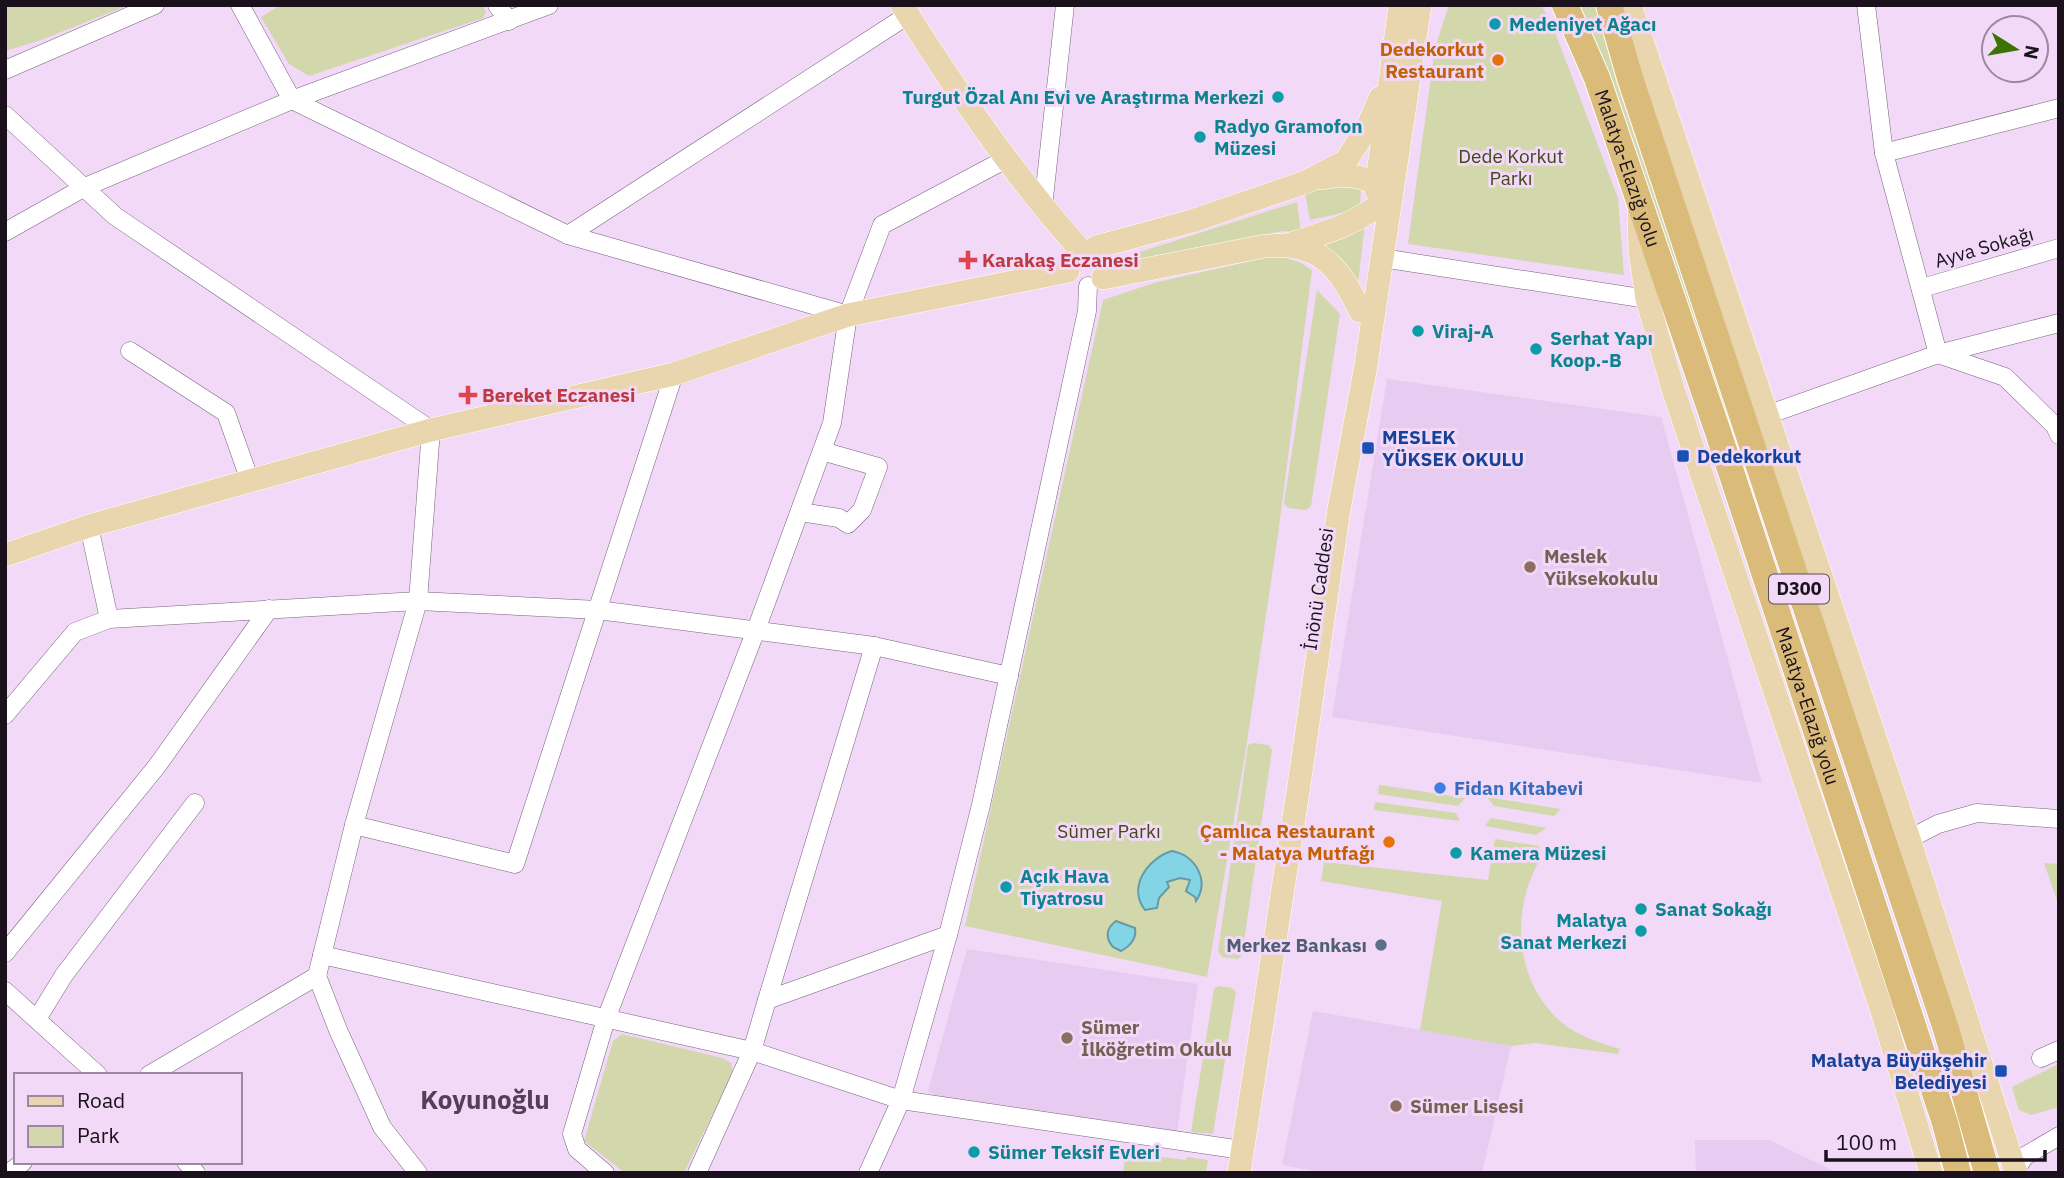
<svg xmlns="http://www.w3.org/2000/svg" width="2064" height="1178" viewBox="0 0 2064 1178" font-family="'IBM Plex Sans',sans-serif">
<rect width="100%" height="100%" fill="#f2d9f8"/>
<g fill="#e8cbf0">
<path d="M1387,379L1661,417L1762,783L1332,717Z"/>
<path d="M967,949L1198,984L1176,1139L934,1095L928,1091Z"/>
<path d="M1313,1011L1511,1046L1482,1173H1325L1282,1165Z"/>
<path d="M1695,1140H1769L1838,1173H1696Z"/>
</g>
<g fill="#d2d7ac">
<path d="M5,5H129L41,40L5,51Z"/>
<path d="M281,5H482L486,12L483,18L309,76L289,64L261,17Z"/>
<path d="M1449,5H1541L1550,19L1618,198L1624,275L1408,244L1435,48Z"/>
<path d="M1574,5H1595L1730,421L1722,424Z"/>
<path d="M1324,185H1361L1360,209L1310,220L1305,193Z"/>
<path d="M1297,202L1301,233L1282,231L1126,265L1124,257Z"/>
<path d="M1365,223L1358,284L1317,242Z"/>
<path d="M1277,255L1299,262L1312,270L1278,535L1245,755L1207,977L965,926L1103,300L1154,283Z"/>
<path d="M1317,290L1340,314L1311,506L1306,510L1288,508L1284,503Z"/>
<path d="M1253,743L1268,745L1272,750L1242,955L1238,959L1222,957L1218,951L1248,745Z"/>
<path d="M1379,785H1380L1465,798L1458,806L1378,794Z"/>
<path d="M1487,797L1561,809L1554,816L1494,806Z"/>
<path d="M1375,802L1456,813L1460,821L1374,810Z"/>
<path d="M1491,818L1547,828L1536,835L1485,826Z"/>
<path d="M1495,839L1539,846L1541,858C1510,909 1514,981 1561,1022C1577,1036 1600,1043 1620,1049L1618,1054L1535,1043L1511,1046L1420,1030L1442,901L1321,881L1324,862L1488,880Z"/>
<path d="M2044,863L2059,864V906Z"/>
<path d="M1219,986L1232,988L1236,992L1213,1134L1191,1132L1214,989Z"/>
<path d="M622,1034L722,1058L731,1063L733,1072L684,1173H625L584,1141L613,1041Z"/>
<path d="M2059,1064V1107L2031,1115L2019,1110L2012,1087Z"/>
<path d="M1126,1153L1186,1160L1187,1157L1208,1160L1206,1173H1123Z"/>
</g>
<g fill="#83d5e6" stroke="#649aa9" stroke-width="2">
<path d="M1172,851C1195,855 1210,880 1196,901L1195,897L1186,891L1190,880L1180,878L1167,882L1169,887L1159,898L1157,908L1145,910C1127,887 1148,858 1172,851Z"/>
<path d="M1116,921L1135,928C1137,939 1130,946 1121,951L1113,947C1105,938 1106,928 1116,921Z"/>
</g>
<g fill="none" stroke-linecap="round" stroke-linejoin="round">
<defs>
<g id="minor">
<path d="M240,5L292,100L568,235L848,315"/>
<path d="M497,5L509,21"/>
<path d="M1866,5L1884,153L1938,354L2005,377L2055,426L2059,435"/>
<path d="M5,70L155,5"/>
<path d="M5,115L115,216L431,430L418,601L354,825"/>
<path d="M1884,153L2059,108"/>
<path d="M1043,207L1065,5"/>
<path d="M5,232L85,187L292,100L549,5"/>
<path d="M568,235L908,15"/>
<path d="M1382,258L1647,299"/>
<path d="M1922,288L2059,248"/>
<path d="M130,351L226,413L250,481"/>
<path d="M1767,415L1938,354L2059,323"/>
<path d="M800,512L839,518L848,524L862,510L878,467L822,451"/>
<path d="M89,526L109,619"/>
<path d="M874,646L1009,676"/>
<path d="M5,715L75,632L109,619L418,601L598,610L874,646L767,1000"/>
<path d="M1909,839L1938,824L1977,813L2059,819"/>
<path d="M5,953L157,766L269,609"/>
<path d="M322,955L752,1051L901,1100L1242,1150"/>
<path d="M317,976L354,825L515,864L674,374"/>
<path d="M5,991L98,1075"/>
<path d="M37,1019L64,975L195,803"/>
<path d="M2041,1058L2059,1050"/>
<path d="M149,1075L317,976L338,1030L382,1127L418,1173"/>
<path d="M186,1162L196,1173"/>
<path d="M2016,1169L2025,1156L2059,1136"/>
<path d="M9,1173L23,1162"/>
<path d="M605,1173L577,1149L572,1134L606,1019L756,630L832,423L848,315L882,225L1006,159"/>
<path d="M697,1173L752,1051L767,1000L948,935"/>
<path d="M868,1173L901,1100L948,935L981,805L1087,311L1088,286"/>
</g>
<g id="major">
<path d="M902,5C955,90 1012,173 1078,247"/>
<path d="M1630,5L1909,839L2016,1173"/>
<path d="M1376,190L1400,5"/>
<path d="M1639,214L1640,251L1647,299L1673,389L1881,1008L1931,1173"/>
<path d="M1287,245C1329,232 1357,224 1391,196C1371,175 1348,173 1321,178"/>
<path d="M1096,247L1192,221L1306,182L1346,161L1367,128L1380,98"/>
<path d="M1103,278L1265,246C1319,242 1339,265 1360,311"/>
<path d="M5,555L89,526L431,430L674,374L848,315L1068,271"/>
<path d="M1239,1173L1299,785L1339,509L1366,365L1420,5"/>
</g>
<g id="highway">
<path id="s1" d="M1565,5L1597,78L1718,432L1945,1123L1958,1173"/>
<path d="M1609,5L1630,78L1946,1029L1987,1173"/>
</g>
</defs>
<use href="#minor" stroke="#78627e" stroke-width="19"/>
<use href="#major" stroke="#fff" stroke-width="24"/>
<use href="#highway" stroke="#fff" stroke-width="28"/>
<use href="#minor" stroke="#fff" stroke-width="18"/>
<use href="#major" stroke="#e9d6af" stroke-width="23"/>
<use href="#highway" stroke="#dabb79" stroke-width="26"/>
</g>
<g fill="#0f9aa8" stroke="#f2d9f8" stroke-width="2.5">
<circle cx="1495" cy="24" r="7"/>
<circle cx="1278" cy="97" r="7"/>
<circle cx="1200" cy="137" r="7"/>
<circle cx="1418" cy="331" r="7"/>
<circle cx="1536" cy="349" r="7"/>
<circle cx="1456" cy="853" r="7"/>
<circle cx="1006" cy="887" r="7"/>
<circle cx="1641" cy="909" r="7"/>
<circle cx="1641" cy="931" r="7"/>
<circle cx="974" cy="1152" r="7"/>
</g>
<g fill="#e8710a" stroke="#f2d9f8" stroke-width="2.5">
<circle cx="1498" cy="60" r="7"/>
<circle cx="1389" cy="842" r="7"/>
</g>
<g fill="#e0444e" stroke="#f2d9f8" stroke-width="2.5">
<path d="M964.5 249.5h7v7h7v7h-7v7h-7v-7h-7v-7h7z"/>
<path d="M464.5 384.5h7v7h7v7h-7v7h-7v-7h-7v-7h7z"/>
</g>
<g fill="#1a4fb4" stroke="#f2d9f8" stroke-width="2.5">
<rect x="1361" y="441" width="14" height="14" rx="3.5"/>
<rect x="1676" y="449" width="14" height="14" rx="3.5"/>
<rect x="1994" y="1064" width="14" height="14" rx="3.5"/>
</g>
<g fill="#8d6e63" stroke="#f2d9f8" stroke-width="2.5">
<circle cx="1530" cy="567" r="7"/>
<circle cx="1067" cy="1038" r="7"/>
<circle cx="1396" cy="1106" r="7"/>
</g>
<circle fill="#3f7fe0" stroke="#f2d9f8" stroke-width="2.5" cx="1440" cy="788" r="7"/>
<circle fill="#5c6f8a" stroke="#f2d9f8" stroke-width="2.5" cx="1381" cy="945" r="7"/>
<g text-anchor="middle" stroke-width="6" stroke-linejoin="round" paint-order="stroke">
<rect fill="#f2d9f8" stroke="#5b4d5e" stroke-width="2" x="1769" y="574.5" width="60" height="29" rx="5"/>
<g font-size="18" font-weight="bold" fill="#1a111c">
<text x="1799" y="595">D300</text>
</g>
<g font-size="19" font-weight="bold" fill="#0d838f" stroke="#f2d9f8" text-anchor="start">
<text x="1509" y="31">Medeniyet Ağacı</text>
<text x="1264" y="104" text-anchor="end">Turgut Özal Anı Evi ve Araştırma Merkezi</text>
<text x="1214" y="133">Radyo Gramofon<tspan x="1214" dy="22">Müzesi</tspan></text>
<text x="1432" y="338">Viraj-A</text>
<text x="1550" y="345">Serhat Yapı<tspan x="1550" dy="22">Koop.-B</tspan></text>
<text x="1470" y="860">Kamera Müzesi</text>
<text x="1020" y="883">Açık Hava<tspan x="1020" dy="22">Tiyatrosu</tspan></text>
<text x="1655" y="916">Sanat Sokağı</text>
<text x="1627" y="927" text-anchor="end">Malatya<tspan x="1627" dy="22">Sanat Merkezi</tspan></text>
<text x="988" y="1159">Sümer Teksif Evleri</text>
</g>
<g font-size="19" font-weight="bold" fill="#c56008" stroke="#f2d9f8" text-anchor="end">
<text x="1484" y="56">Dedekorkut<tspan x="1484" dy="22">Restaurant</tspan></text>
<text x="1375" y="838">Çamlıca Restaurant<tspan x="1375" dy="22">- Malatya Mutfağı</tspan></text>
</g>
<g font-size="19" fill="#434818" stroke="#f2d9f8">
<text x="1511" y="163">Dede Korkut<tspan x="1511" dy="22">Parkı</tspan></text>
<text x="1109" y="838">Sümer Parkı</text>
</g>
<g font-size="19" fill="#1a111c" stroke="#f2d9f8">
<text dy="7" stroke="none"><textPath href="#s1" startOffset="175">Malatya-Elazığ yolu</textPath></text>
<text transform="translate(1984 247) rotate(-16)" y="7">Ayva Sokağı</text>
<text transform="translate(1318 589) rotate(-82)" y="7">İnönü Caddesi</text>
<text dy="7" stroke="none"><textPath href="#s1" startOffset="742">Malatya-Elazığ yolu</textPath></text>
</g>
<g font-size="19" font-weight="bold" fill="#be3a42" stroke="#f2d9f8" text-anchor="start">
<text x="982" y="267">Karakaş Eczanesi</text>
<text x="482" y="402">Bereket Eczanesi</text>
</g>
<g font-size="19" font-weight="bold" fill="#164399" stroke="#f2d9f8" text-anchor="start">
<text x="1382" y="444">MESLEK<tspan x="1382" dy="22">YÜKSEK OKULU</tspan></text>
<text x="1697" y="463">Dedekorkut</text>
<text x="1987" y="1067" text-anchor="end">Malatya Büyükşehir<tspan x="1987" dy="22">Belediyesi</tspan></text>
</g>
<g font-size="19" font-weight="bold" fill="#785e54" stroke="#f2d9f8" text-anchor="start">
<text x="1544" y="563">Meslek<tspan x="1544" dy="22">Yüksekokulu</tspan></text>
<text x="1081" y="1034">Sümer<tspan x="1081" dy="22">İlköğretim Okulu</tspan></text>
<text x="1410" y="1113">Sümer Lisesi</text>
</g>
<g font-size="19" font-weight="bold" fill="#366cbe" stroke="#f2d9f8" text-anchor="start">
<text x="1454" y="795">Fidan Kitabevi</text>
</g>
<g font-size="19" font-weight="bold" fill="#4e5e75" stroke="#f2d9f8" text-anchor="end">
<text x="1367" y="952">Merkez Bankası</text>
</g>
<g font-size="26" font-weight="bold" fill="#533f58" stroke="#f2d9f8">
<text x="485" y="1109">Koyunoğlu</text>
</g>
</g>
<rect width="2064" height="1178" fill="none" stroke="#1a111c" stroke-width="14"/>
<rect x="14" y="1073" width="228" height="91" fill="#f2d9f8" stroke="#9c89a0" stroke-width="2"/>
<rect x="28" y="1096" width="35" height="10" fill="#e9d6af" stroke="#9c89a0" stroke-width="2"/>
<text x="77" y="1108" font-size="21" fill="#1a111c">Road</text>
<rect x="28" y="1126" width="35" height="21" fill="#d2d7ac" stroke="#9c89a0" stroke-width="2"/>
<text x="77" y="1143" font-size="21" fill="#1a111c">Park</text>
<g transform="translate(2015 49) rotate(101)"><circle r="33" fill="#f2d9f8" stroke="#9c89a0" stroke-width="2"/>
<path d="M0-5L12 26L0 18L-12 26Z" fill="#3c7301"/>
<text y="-10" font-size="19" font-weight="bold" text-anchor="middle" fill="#1a111c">N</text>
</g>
<path d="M1826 1150v10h219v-10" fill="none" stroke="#1a111c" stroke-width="3.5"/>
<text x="1836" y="1150" font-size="21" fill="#1a111c" stroke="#f2d9f8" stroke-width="5" paint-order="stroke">100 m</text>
</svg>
